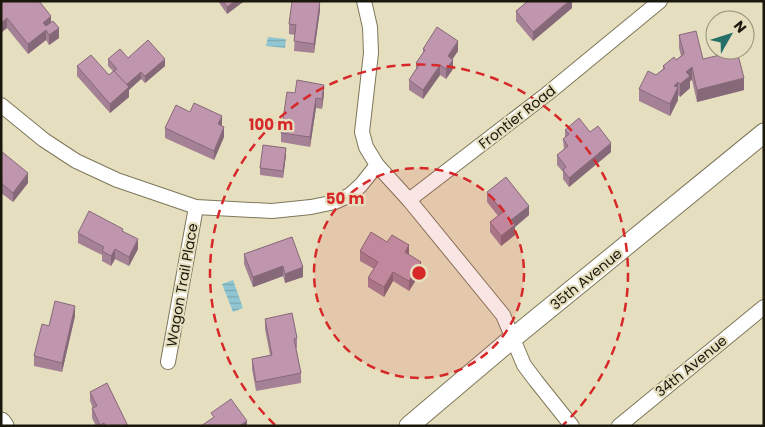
<svg xmlns="http://www.w3.org/2000/svg" width="765" height="427" viewBox="0 0 765 427" font-family="Poppins,sans-serif">
<defs>
<pattern id="water-rules" width="6" height="5" patternUnits="userSpaceOnUse" patternTransform="scale(1.25)"><rect width="6" height="5" fill="#8fc6d1"/><path d="M0 2.5h6" fill="none" stroke="#7ba9b2"/></pattern>
</defs>
<rect width="100%" height="100%" fill="#e6dfbf"/>
<g fill="url(#water-rules)">
<path d="M268,37L286,39L285,48L266,46Z"/>
<path d="M233,280L243,308L233,312L222,284Z"/>
</g>
<g fill="none" stroke-linecap="round" stroke-linejoin="round">
<defs>
<g id="street">
<path d="M364,1L370,27L371,53L362,132L366,147L377,165L409,200L547,94L660,1"/>
<path d="M1,105L44,140L76,161L117,180L196,207L272,211L311,207L335,202L350,195L361,185L377,165"/>
<path d="M409,200L503,315L524,365L536,381L572,426"/>
<path d="M168,362L196,207"/>
<path d="M619,426L764,307"/>
</g>
<g id="secondary">
<path d="M1,422L4,426"/>
<path d="M409,426L513,338L764,133"/>
</g>
</defs>
<use href="#street" stroke="#7e775a" stroke-width="16"/>
<use href="#secondary" stroke="#7e775a" stroke-width="21"/>
<use href="#street" stroke="#fff" stroke-width="14"/>
<use href="#secondary" stroke="#fff" stroke-width="19"/>
</g>
<g fill="#a48195">
<path d="M1,1L51,22L59,38L49,45L46,40L28,54L7,28Z"/>
<path d="M218,1H243V2L227,14Z"/>
<path d="M526,1H572V8L533,41L516,21V11L527,2Z"/>
<path d="M320,10L314,53L294,51L295,35L289,34V24Z"/>
<path d="M679,35L703,59L744,90L697,102L692,80L690,81V88L680,97L678,95V100L670,116L639,101V89L663,69V66L676,60L681,56L679,48Z"/>
<path d="M423,49L458,51L452,59L453,69L446,79L440,75L423,99L409,90V80L416,69V63L423,53Z"/>
<path d="M128,58L165,66L145,83L141,79L129,90V97L110,113L77,76V66L109,75L113,71L108,66V59Z"/>
<path d="M295,93L324,94L322,109L316,108L310,147L281,142V133Z"/>
<path d="M222,126L224,137L214,160L165,138V128Z"/>
<path d="M565,130L590,132L611,152L569,187L563,179V172L557,165V155L564,150L563,139L565,138Z"/>
<path d="M1,151L28,183L13,202L1,193Z"/>
<path d="M286,155L283,178L260,175V168Z"/>
<path d="M487,192L529,215L515,227V235L501,246L490,232V222L498,216L487,202Z"/>
<path d="M123,231L138,249L129,266L115,259L111,266L102,261V255L78,243V233Z"/>
<path d="M292,237L303,277L285,283L283,276L253,287L244,264V254Z"/>
<path d="M387,242L409,255L421,272L409,291L393,281L384,297L368,287V278L374,269L360,261V251Z"/>
<path d="M75,316L62,372L34,366V356L49,326Z"/>
<path d="M265,319L297,338V348H296L301,373V383L256,391L252,369V359L270,355L265,329Z"/>
<path d="M90,392L128,426H96L92,418V408H93L90,401Z"/>
</g>
<g fill="#866979">
<path d="M235,1L243,2L227,14V7Z"/>
<path d="M320,1V10L314,53V44Z"/>
<path d="M569,1H572V8L533,41V32Z"/>
<path d="M51,16V26L43,32V23Z"/>
<path d="M7,18V28L1,33V23Z"/>
<path d="M59,28V38L49,45V35Z"/>
<path d="M46,30V40L28,54V44Z"/>
<path d="M458,41V51L448,66V56Z"/>
<path d="M165,59V66L145,83V76Z"/>
<path d="M453,60V69L446,79V69Z"/>
<path d="M440,65V75L423,99V90Z"/>
<path d="M692,67V80L690,81V88L680,97V84L686,72Z"/>
<path d="M141,72V79L129,90V97L110,113V104L125,86Z"/>
<path d="M744,78V90L697,102V90Z"/>
<path d="M678,82V100L670,116V104L674,86Z"/>
<path d="M324,85V94L322,109V99Z"/>
<path d="M316,98V108L310,147V137Z"/>
<path d="M222,116V126L218,124Z"/>
<path d="M224,127V137L214,160V151Z"/>
<path d="M611,143V152L569,187V178Z"/>
<path d="M286,148V155L283,178V171Z"/>
<path d="M28,173V183L13,202V193Z"/>
<path d="M529,206V215L515,227V235L501,246V236L511,220Z"/>
<path d="M138,239V249L129,266V257Z"/>
<path d="M409,245V255L405,252Z"/>
<path d="M115,249V259L111,266V256Z"/>
<path d="M421,262V272L409,291V281Z"/>
<path d="M283,266V276L253,287V277Z"/>
<path d="M303,267V277L285,283V274Z"/>
<path d="M393,272V281L384,297V287Z"/>
<path d="M75,306V316L62,372V363Z"/>
<path d="M247,421V426H239Z"/>
</g>
<g fill="#bf96ad" stroke="#866979">
<path d="M1,1H39L51,16L43,23L46,26L53,21L59,28L49,35L46,30L28,44L7,18L1,23Z"/>
<path d="M223,1H235L227,7Z"/>
<path d="M292,1H320L314,44L294,41L296,25L289,24Z"/>
<path d="M528,1H569L533,32L516,11Z"/>
<path d="M437,27L458,41L448,56L453,60L446,69L440,65L423,90L409,80L419,65L416,63L425,50L423,49Z"/>
<path d="M696,31L703,59L737,51L744,78L697,90L692,67L686,72L690,76L680,84L678,82L674,86L678,87L670,104L639,89L648,71L656,75L665,68L663,66L674,57L676,60L684,54L679,35Z"/>
<path d="M148,40L165,59L145,76L141,72L126,85L114,71L117,69L108,59L120,49L128,58Z"/>
<path d="M91,55L109,75L114,71L129,87L110,104L77,66Z"/>
<path d="M297,80L324,85L322,99L316,98L310,137L281,133L287,92L295,93Z"/>
<path d="M194,103L222,116L218,124L224,127L214,151L165,128L176,105L190,112Z"/>
<path d="M579,118L590,132L598,126L611,143L569,178L563,170L566,167L557,155L568,146L563,139L569,134L565,130Z"/>
<path d="M263,145L286,148L283,171L260,168Z"/>
<path d="M1,151L28,173L13,193L1,183Z"/>
<path d="M506,177L529,206L511,220L515,225L501,236L490,222L503,212L487,192Z"/>
<path d="M89,211L123,229L122,231L138,239L129,257L115,249L111,256L102,251L104,247L78,233Z"/>
<path d="M371,232L387,242L392,235L409,245L405,252L421,262L409,281L393,272L384,287L368,278L378,262L360,251Z"/>
<path d="M292,237L303,267L285,274L283,266L253,277L244,254Z"/>
<path d="M55,301L75,306L62,363L34,356L42,324L49,326Z"/>
<path d="M292,313L297,338L294,339L301,373L256,382L252,359L272,355L265,319Z"/>
<path d="M107,383L128,426H105L104,423L100,425L92,408L97,406L90,392Z"/>
<path d="M231,399L247,421L239,426H201L214,417L211,413Z"/>
</g>
<circle cx="419" cy="273" r="105" fill="#d62828" fill-opacity=".12"/>
<g fill="none" stroke="#d62828" stroke-width="2.5" stroke-dasharray="9 6">
<circle cx="419" cy="273" r="105"/>
<path d="M275 425A209 209 0 1 1 563 425"/>
</g>
<g text-anchor="middle" stroke-width="4.5" stroke-linejoin="round" paint-order="stroke">
<g font-size="14" fill="#1a170c" stroke="#e6dfbf">
<text transform="translate(517 117) rotate(-38)" y="5">Frontier Road</text>
<text transform="translate(586 279) rotate(-39)" y="5">35th Avenue</text>
<text transform="translate(182 285) rotate(-80)" y="5">Wagon Trail Place</text>
<text transform="translate(691 366) rotate(-39)" y="5">34th Avenue</text>
</g>
</g>
<circle cx="419" cy="273" r="8" fill="#d62828" stroke="#e6dfbf" stroke-width="2.5"/>
<g font-size="15" text-anchor="middle" font-weight="bold" fill="#d62828" stroke="#e6dfbf" stroke-width="4.5" stroke-linejoin="round" paint-order="stroke">
<text x="271" y="130">100 m</text>
<text x="345" y="204">50 m</text>
</g>
<rect width="765" height="427" fill="none" stroke="#1a170c" stroke-width="5"/>
<g transform="translate(730 35) rotate(51)"><circle r="24" fill="#e6dfbf" stroke="#948f77"/>
<path d="M0-4L9 19L0 12L-9 19Z" fill="#266f68"/>
<text y="-8" font-size="14" font-weight="bold" text-anchor="middle" fill="#1a170c">N</text>
</g>
</svg>
